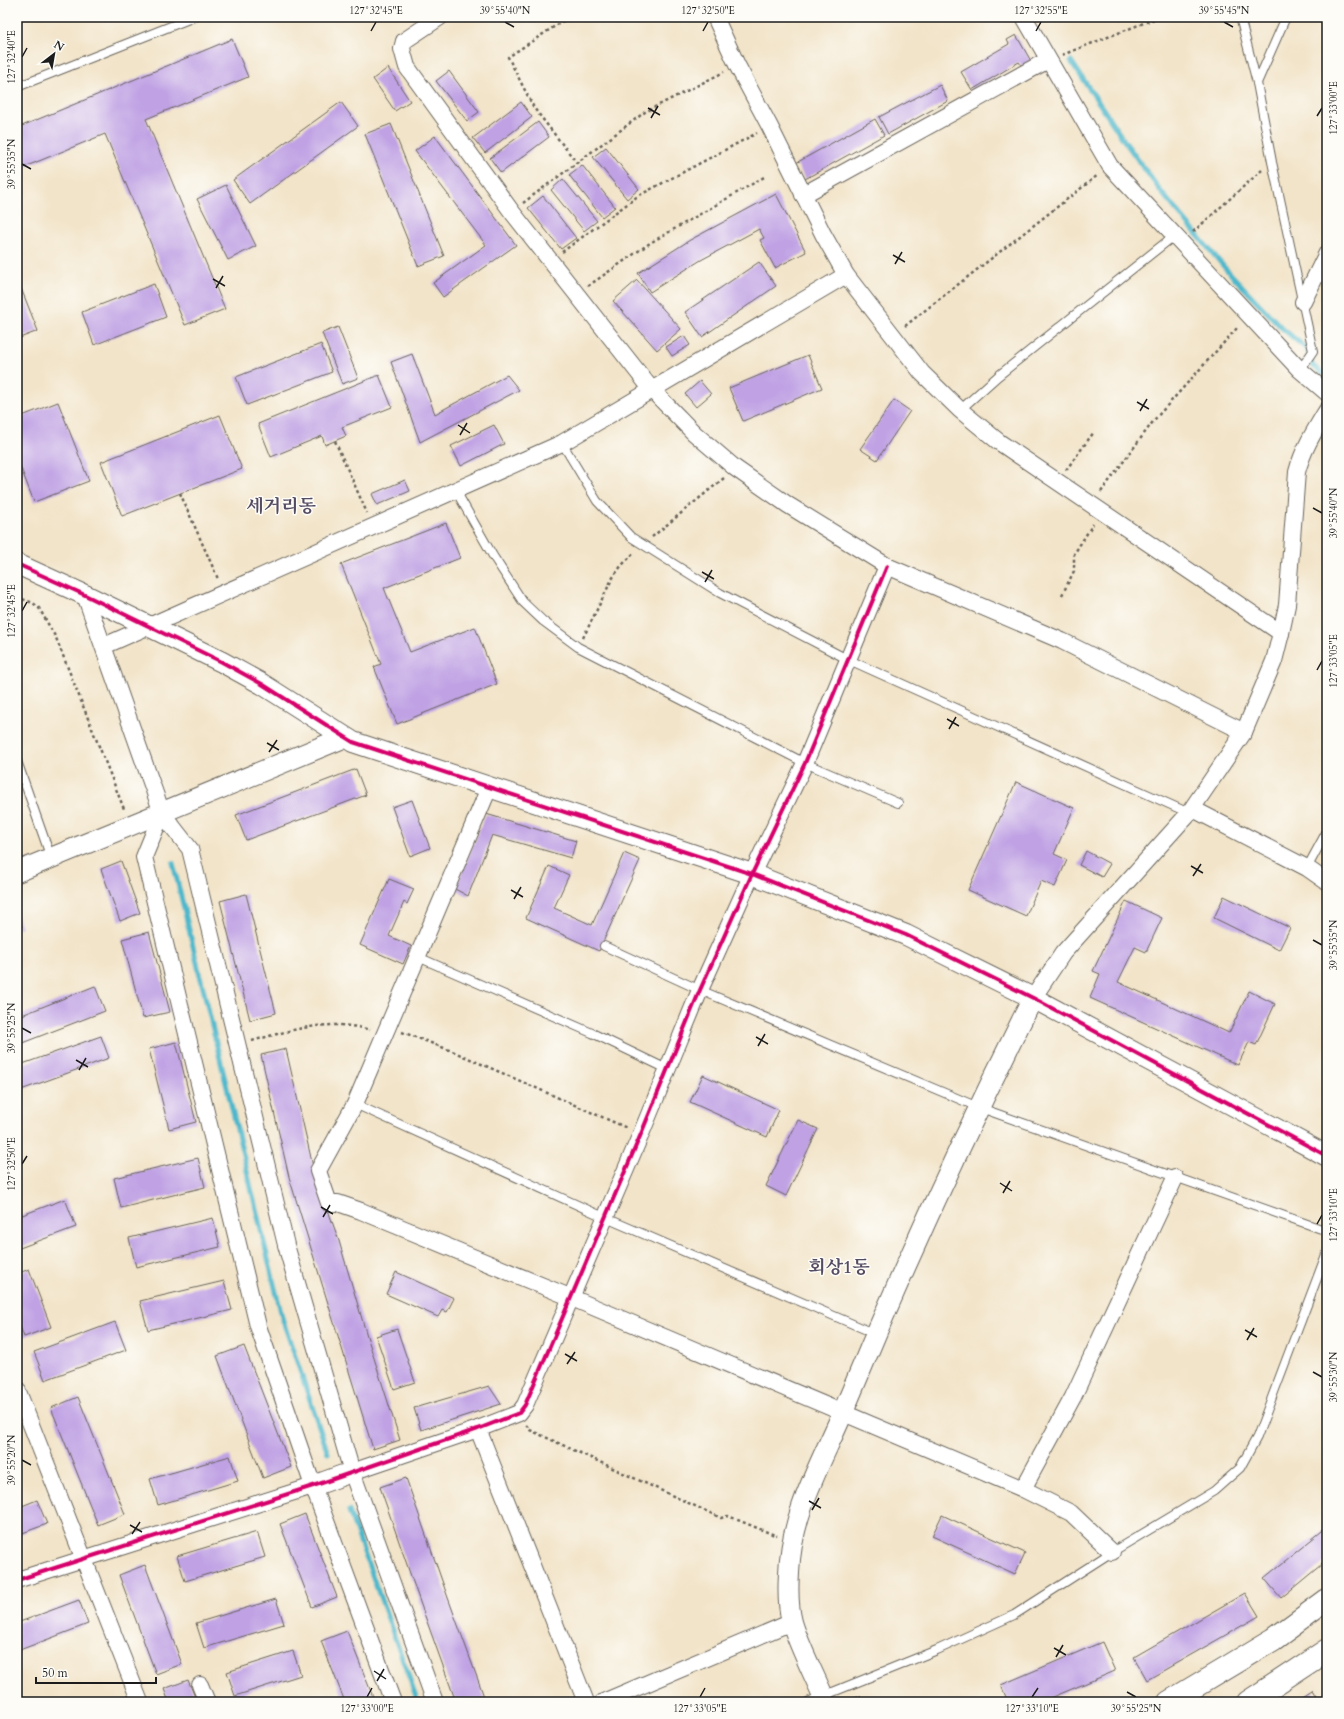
<svg xmlns="http://www.w3.org/2000/svg" width="1344" height="1719" viewBox="0 0 1344 1719" font-family="Cardo,'Noto Serif KR',serif">
<rect width="100%" height="100%" fill="#fdfcf7"/>
<filter id="ink" filterUnits="userSpaceOnUse"><feTurbulence type="fractalNoise" baseFrequency=".025" numOctaves="2"/><feDisplacementMap in="SourceGraphic" scale="8" xChannelSelector="R" yChannelSelector="G"/><feConvolveMatrix kernelMatrix="1 2 1 2 8 2 1 2 1" color-interpolation-filters="sRGB"/></filter>
<filter id="wash" filterUnits="userSpaceOnUse"><feTurbulence type="fractalNoise" baseFrequency=".012" numOctaves="4" result="noise"/><feDisplacementMap in="SourceGraphic" scale="16" xChannelSelector="R" yChannelSelector="G"/><feGaussianBlur stdDeviation="0.9" result="paint"/><feColorMatrix in="noise" values="0 0 0 0 0 0 0 0 0 0 0 0 0 0 0 0 0 1.4 0 .05"/><feComposite in="paint" operator="in"/></filter>
<g filter="url(#wash)">
<rect width="100%" height="100%" fill="#f2e4c9"/>
<g fill="none" stroke-linecap="round" stroke-linejoin="round">
<g stroke="#4eb8cb" stroke-width="5">
<path d="M1071,61L1125,142L1162,193L1225,268L1263,308L1283,329L1307,349L1313,366L1327,376"/>
<path d="M173,863L283,1321L328,1453"/>
<path d="M349,1511L418,1702"/>
</g>
</g>
<g id="blocks">
<g fill="#bfa1e4">
<path d="M1016,35L1031,61L1022,66L1019,62L972,90L961,72L1009,44L1007,40Z"/>
<path d="M232,39L248,77L146,119L225,309L185,325L105,134L17,170V128Z"/>
<path d="M388,68L410,101L395,111L373,79Z"/>
<path d="M449,71L479,112L467,121L436,81Z"/>
<path d="M940,85L948,101L888,134L879,117Z"/>
<path d="M341,102L358,126L250,204L233,180Z"/>
<path d="M521,102L532,117L485,153L473,138Z"/>
<path d="M875,119L884,135L805,179L796,163Z"/>
<path d="M538,122L549,137L501,173L490,158Z"/>
<path d="M391,124L444,256L418,266L365,134Z"/>
<path d="M435,136L516,245L443,297L433,283L486,245L415,151Z"/>
<path d="M606,147L639,189L627,199L593,157Z"/>
<path d="M582,165L615,207L602,217L569,175Z"/>
<path d="M563,179L597,221L584,231L551,190Z"/>
<path d="M226,185L256,246L228,260L197,199Z"/>
<path d="M776,194L806,252L775,268L760,240L764,238L759,229L701,260L650,292L638,273L690,240Z"/>
<path d="M543,196L576,238L561,249L528,208Z"/>
<path d="M759,262L776,286L702,337L685,312Z"/>
<path d="M17,278L38,331L17,339Z"/>
<path d="M637,280L681,329L657,350L613,301Z"/>
<path d="M154,284L166,317L94,345L82,312Z"/>
<path d="M338,327L358,378L342,384L322,333Z"/>
<path d="M684,336L690,345L672,356L666,347Z"/>
<path d="M321,344L332,372L247,405L236,377Z"/>
<path d="M412,354L435,414L507,375L519,390L420,442L391,362Z"/>
<path d="M808,355L822,388L743,421L729,388Z"/>
<path d="M379,375L392,407L342,427L346,436L325,445L322,436L271,457L258,424Z"/>
<path d="M700,381L711,394L696,407L685,394Z"/>
<path d="M894,400L910,411L877,460L860,449Z"/>
<path d="M58,402L89,481L34,502L17,458V418Z"/>
<path d="M220,415L242,469L122,516L101,462Z"/>
<path d="M494,425L504,444L461,466L451,446Z"/>
<path d="M405,480L410,491L377,505L372,494Z"/>
<path d="M446,523L460,558L384,588L410,652L475,627L497,684L397,724L374,667L381,664L341,564Z"/>
<path d="M356,769L366,795L246,840L236,815Z"/>
<path d="M1016,782L1074,808L1054,854L1067,860L1055,887L1041,881L1026,916L968,890Z"/>
<path d="M412,800L430,848L410,856L392,807Z"/>
<path d="M486,814L576,841L571,858L492,835L468,896L455,889Z"/>
<path d="M1086,851L1110,864L1102,877L1079,865Z"/>
<path d="M624,853L640,860L599,951L526,918L549,866L569,875L554,908L592,925Z"/>
<path d="M121,861L140,913L120,921L101,869Z"/>
<path d="M389,879L414,889L407,904L404,902L389,936L411,946L403,964L360,945Z"/>
<path d="M246,894L276,1013L250,1020L220,901Z"/>
<path d="M1224,896L1290,928L1279,950L1214,918Z"/>
<path d="M1126,901L1162,918L1146,952L1135,947L1118,982L1229,1033L1249,991L1275,1004L1256,1045L1249,1042L1238,1065L1090,998L1100,974L1093,971Z"/>
<path d="M17,914L22,927L17,929Z"/>
<path d="M149,932L170,1012L143,1018L122,939Z"/>
<path d="M95,986L105,1011L17,1045V1017Z"/>
<path d="M101,1036L109,1058L21,1090L17,1078V1066Z"/>
<path d="M176,1042L196,1122L169,1129L149,1049Z"/>
<path d="M286,1049L314,1171L339,1241L367,1336L400,1440L373,1449L289,1177L261,1055Z"/>
<path d="M703,1075L779,1110L767,1137L690,1102Z"/>
<path d="M798,1120L818,1129L786,1196L766,1186Z"/>
<path d="M198,1158L205,1187L121,1208L114,1178Z"/>
<path d="M65,1199L76,1227L17,1249V1217Z"/>
<path d="M213,1218L220,1247L136,1267L129,1238Z"/>
<path d="M29,1269L51,1327L24,1337L17,1318V1274Z"/>
<path d="M396,1272L454,1298L447,1312L442,1310L438,1317L386,1294Z"/>
<path d="M224,1281L232,1310L148,1330L140,1301Z"/>
<path d="M115,1322L126,1350L45,1380L34,1352Z"/>
<path d="M397,1329L415,1382L394,1389L376,1336Z"/>
<path d="M244,1346L291,1467L263,1478L217,1356Z"/>
<path d="M489,1386L501,1404L421,1430L414,1408Z"/>
<path d="M78,1397L125,1514L98,1525L51,1408Z"/>
<path d="M230,1456L238,1481L158,1505L150,1479Z"/>
<path d="M406,1478L447,1595L486,1702H456L421,1605L380,1487Z"/>
<path d="M37,1500L47,1524L17,1535V1508Z"/>
<path d="M305,1514L337,1597L312,1607L280,1524Z"/>
<path d="M942,1515L1025,1553L1015,1574L932,1536Z"/>
<path d="M1327,1527V1560L1281,1598L1264,1578Z"/>
<path d="M257,1532L265,1557L185,1581L177,1556Z"/>
<path d="M145,1565L182,1664L156,1674L119,1575Z"/>
<path d="M1245,1593L1259,1616L1147,1680L1134,1657Z"/>
<path d="M276,1599L284,1624L204,1648L196,1623Z"/>
<path d="M79,1600L88,1624L17,1651V1623Z"/>
<path d="M347,1631L375,1702H345L321,1641Z"/>
<path d="M1102,1642L1115,1671L1041,1702H1008L1001,1685Z"/>
<path d="M293,1651L301,1675L235,1696L227,1672Z"/>
<path d="M188,1680L197,1702H169L164,1689Z"/>
<path d="M1312,1691L1319,1702H1295Z"/>
<path d="M860,1696L862,1702H844Z"/>
</g>
</g>
</g>
<g filter="url(#ink)">
<use href="#blocks" fill-opacity="0" stroke="#676259" stroke-width="1"/>
<g fill="none" stroke-linecap="round" stroke-linejoin="round">
<defs>
<g id="service">
<path d="M1240,17L1257,83L1272,162L1313,351L1300,370"/>
<path d="M1257,83L1286,17"/>
<path d="M17,87L194,17"/>
<path d="M960,410L998,376L1175,235"/>
<path d="M562,443L597,501L631,537L720,593L847,659L1189,813"/>
<path d="M456,491L493,556L523,602L543,621L578,647L805,763L898,803"/>
<path d="M17,761L51,858"/>
<path d="M1307,868L1327,831"/>
<path d="M604,946L700,990L978,1107L1327,1231"/>
<path d="M418,957L592,1033L667,1069"/>
<path d="M355,1104L606,1218L876,1334"/>
<path d="M808,1702L937,1650L1014,1615L1112,1552L1214,1491L1240,1468L1257,1437L1327,1252"/>
</g>
<g id="minor">
<path d="M440,17L404,41L402,49L407,67L512,212L652,390L694,433L735,468L788,505L887,566L1062,641L1244,732"/>
<path d="M715,17L737,65L770,127L823,234L846,275L922,373L960,410L999,442L1281,633"/>
<path d="M1024,17L1110,166L1300,370L1327,393"/>
<path d="M803,195L1048,60"/>
<path d="M1303,302L1327,253"/>
<path d="M85,595L162,813L190,849L286,1245L352,1472L435,1702"/>
<path d="M104,646L562,443L846,275"/>
<path d="M489,788L355,1104L318,1171L329,1203H338L361,1211L572,1298L1023,1489L1071,1513L1112,1552"/>
<path d="M1193,809L1307,868L1327,882"/>
<path d="M162,813L144,857L258,1326L313,1486L393,1702"/>
<path d="M1033,998L1063,953L1189,813L1244,732L1274,661L1281,633L1287,605L1297,472C1303,449 1315,430 1327,410"/>
<path d="M17,1389L140,1702"/>
<path d="M478,1429L586,1702"/>
<path d="M343,1475L478,1429L519,1413L525,1405L641,1134L700,990L752,874L805,763L887,566"/>
<path d="M1023,1489L1073,1397L1175,1178"/>
<path d="M17,1580L313,1486"/>
<path d="M200,1685L207,1702"/>
<path d="M603,1702L792,1622"/>
</g>
<g id="tertiary">
<path d="M17,564L85,595L222,662L262,684L353,742L752,874L906,935L1033,998L1327,1156"/>
<path d="M17,872L343,738"/>
<path d="M313,1486L343,1475"/>
<path d="M823,1696C813,1672 799,1646 792,1622C788,1607 788,1589 789,1573C791,1511 823,1461 846,1405C903,1267 966,1131 1033,998"/>
</g>
<g id="secondary">
<path d="M1169,1702L1274,1639L1327,1600"/>
<path d="M1248,1702L1327,1650"/>
</g>
</defs>
<use href="#service" stroke="#676259" stroke-width="10"/>
<use href="#minor" stroke="#676259" stroke-width="18"/>
<use href="#tertiary" stroke="#676259" stroke-width="22"/>
<use href="#secondary" stroke="#676259" stroke-width="24"/>
<g stroke="#676259" stroke-width="2.5" stroke-dasharray="3 3" stroke-linecap="butt">
<path d="M569,17L508,57L534,108L577,163"/>
<path d="M1062,55L1159,17"/>
<path d="M523,203L645,112L724,72"/>
<path d="M1193,232L1262,170"/>
<path d="M562,252L638,196L757,133"/>
<path d="M588,286L650,243L766,176"/>
<path d="M905,326L1098,175"/>
<path d="M335,441L367,513"/>
<path d="M1066,470L1094,432"/>
<path d="M1101,492L1155,419L1238,327"/>
<path d="M180,493L218,579"/>
<path d="M652,537L724,478"/>
<path d="M1062,595L1074,571V554L1093,524"/>
<path d="M17,597L33,603L39,608L56,638L124,809"/>
<path d="M583,638L612,579L621,566L635,552"/>
<path d="M402,1032L452,1051L627,1128"/>
<path d="M252,1041C290,1030 330,1018 370,1030"/>
<path d="M526,1425L530,1430L721,1518L728,1516L777,1536"/>
</g>
<use href="#service" stroke="#fff" stroke-width="8"/>
<use href="#minor" stroke="#fff" stroke-width="16"/>
<use href="#tertiary" stroke="#fff" stroke-width="20"/>
<use href="#secondary" stroke="#fff" stroke-width="22"/>
<defs>
<g id="cycleway">
<path d="M17,564L85,595L222,662L262,684L353,742L752,874L906,935L1033,998L1327,1156"/>
<path d="M17,1580L313,1486L478,1429L519,1413L525,1405L641,1134L700,990L752,874L805,763L887,566"/>
</g>
</defs>
<use href="#cycleway" stroke="#fdfcf7" stroke-width="6"/>
<use href="#cycleway" stroke="#d6006c" stroke-width="4"/>
</g>
</g>
<path fill="none" stroke="#1c1c1c" stroke-width="1.5" d="M505,22L514,27M1224,22L1233,27M371,31L376,22M703,31L708,22M1036,31L1041,22M22,57L27,48M648,108L660,115M1317,116L1322,108M651,118L658,106M22,164L31,169M893,255L905,262M895,264L902,252M213,279L225,286M216,288L223,276M1137,402L1149,409M1140,411L1147,399M458,425L470,433M460,435L467,423M1313,508L1322,513M702,572L714,579M705,582L712,570M22,611L27,602M1317,670L1322,661M947,719L959,726M949,729L956,717M267,743L279,750M269,752L277,740M1191,866L1203,873M1193,876L1201,864M511,890L523,897M514,899L521,887M1313,940L1322,945M22,1028L31,1033M756,1037L768,1044M758,1046L765,1034M76,1060L88,1067M79,1070L86,1058M22,1164L27,1156M1000,1183L1012,1191M1003,1193L1010,1181M321,1207L333,1214M323,1217L330,1205M1317,1224L1322,1215M1245,1330L1257,1337M1247,1340L1254,1328M565,1354L577,1361M567,1364L575,1352M1313,1372L1322,1377M22,1460L31,1465M809,1501L821,1508M812,1510L819,1498M130,1525L142,1532M132,1534L140,1522M1054,1648L1066,1655M1056,1657L1063,1645M374,1671L386,1679M377,1681L384,1669M1127,1692L1136,1697M367,1697L372,1688M700,1697L705,1688M1032,1697L1038,1688"/>
<g text-anchor="middle" stroke-width="3" stroke-linejoin="round" paint-order="stroke">
<g font-size="18" font-weight="bold" fill="#554b62" stroke="#fdfcf7">
<text x="281" y="512">세거리동</text>
<text x="839" y="1273">회상1동</text>
</g>
</g>
<rect width="1344" height="1719" fill="none" stroke="#fdfcf7" stroke-width="44"/>
<g transform="translate(54 54) rotate(31)" stroke="#fdfcf7" stroke-width="3" paint-order="stroke">
<path d="M0-3L7 15L0 10L-7 15Z" fill="#1c1c1c"/>
<text y="-6" font-size="11" font-weight="bold" text-anchor="middle" fill="#1c1c1c">N</text>
</g>
<path d="M36 1677v6h120v-6" fill="none" stroke="#1c1c1c" stroke-width="2"/>
<text x="42" y="1677" font-size="12" fill="#1c1c1c" stroke="#fdfcf7" stroke-width="3" paint-order="stroke">50 m</text>
<rect x="22" y="22" width="1300" height="1675" fill="none" stroke="#1c1c1c" stroke-width="1.5"/>
<g font-size="10" text-anchor="middle" fill="#1c1c1c">
<text x="376" y="14">127°32'45"E</text>
<text x="505" y="14">39°55'40"N</text>
<text x="708" y="14">127°32'50"E</text>
<text x="1041" y="14">127°32'55"E</text>
<text x="1224" y="14">39°55'45"N</text>
<text transform="translate(11 57) rotate(-90)" y="4">127°32'40"E</text>
<text transform="translate(1333 108) rotate(-90)" y="4">127°33'00"E</text>
<text transform="translate(11 164) rotate(-90)" y="4">39°55'35"N</text>
<text transform="translate(1333 513) rotate(-90)" y="4">39°55'40"N</text>
<text transform="translate(11 611) rotate(-90)" y="4">127°32'45"E</text>
<text transform="translate(1333 661) rotate(-90)" y="4">127°33'05"E</text>
<text transform="translate(1333 945) rotate(-90)" y="4">39°55'35"N</text>
<text transform="translate(11 1028) rotate(-90)" y="4">39°55'25"N</text>
<text transform="translate(11 1164) rotate(-90)" y="4">127°32'50"E</text>
<text transform="translate(1333 1215) rotate(-90)" y="4">127°33'10"E</text>
<text transform="translate(1333 1377) rotate(-90)" y="4">39°55'30"N</text>
<text transform="translate(11 1460) rotate(-90)" y="4">39°55'20"N</text>
<text x="367" y="1712">127°33'00"E</text>
<text x="700" y="1712">127°33'05"E</text>
<text x="1032" y="1712">127°33'10"E</text>
<text x="1136" y="1712">39°55'25"N</text>
</g>
</svg>
